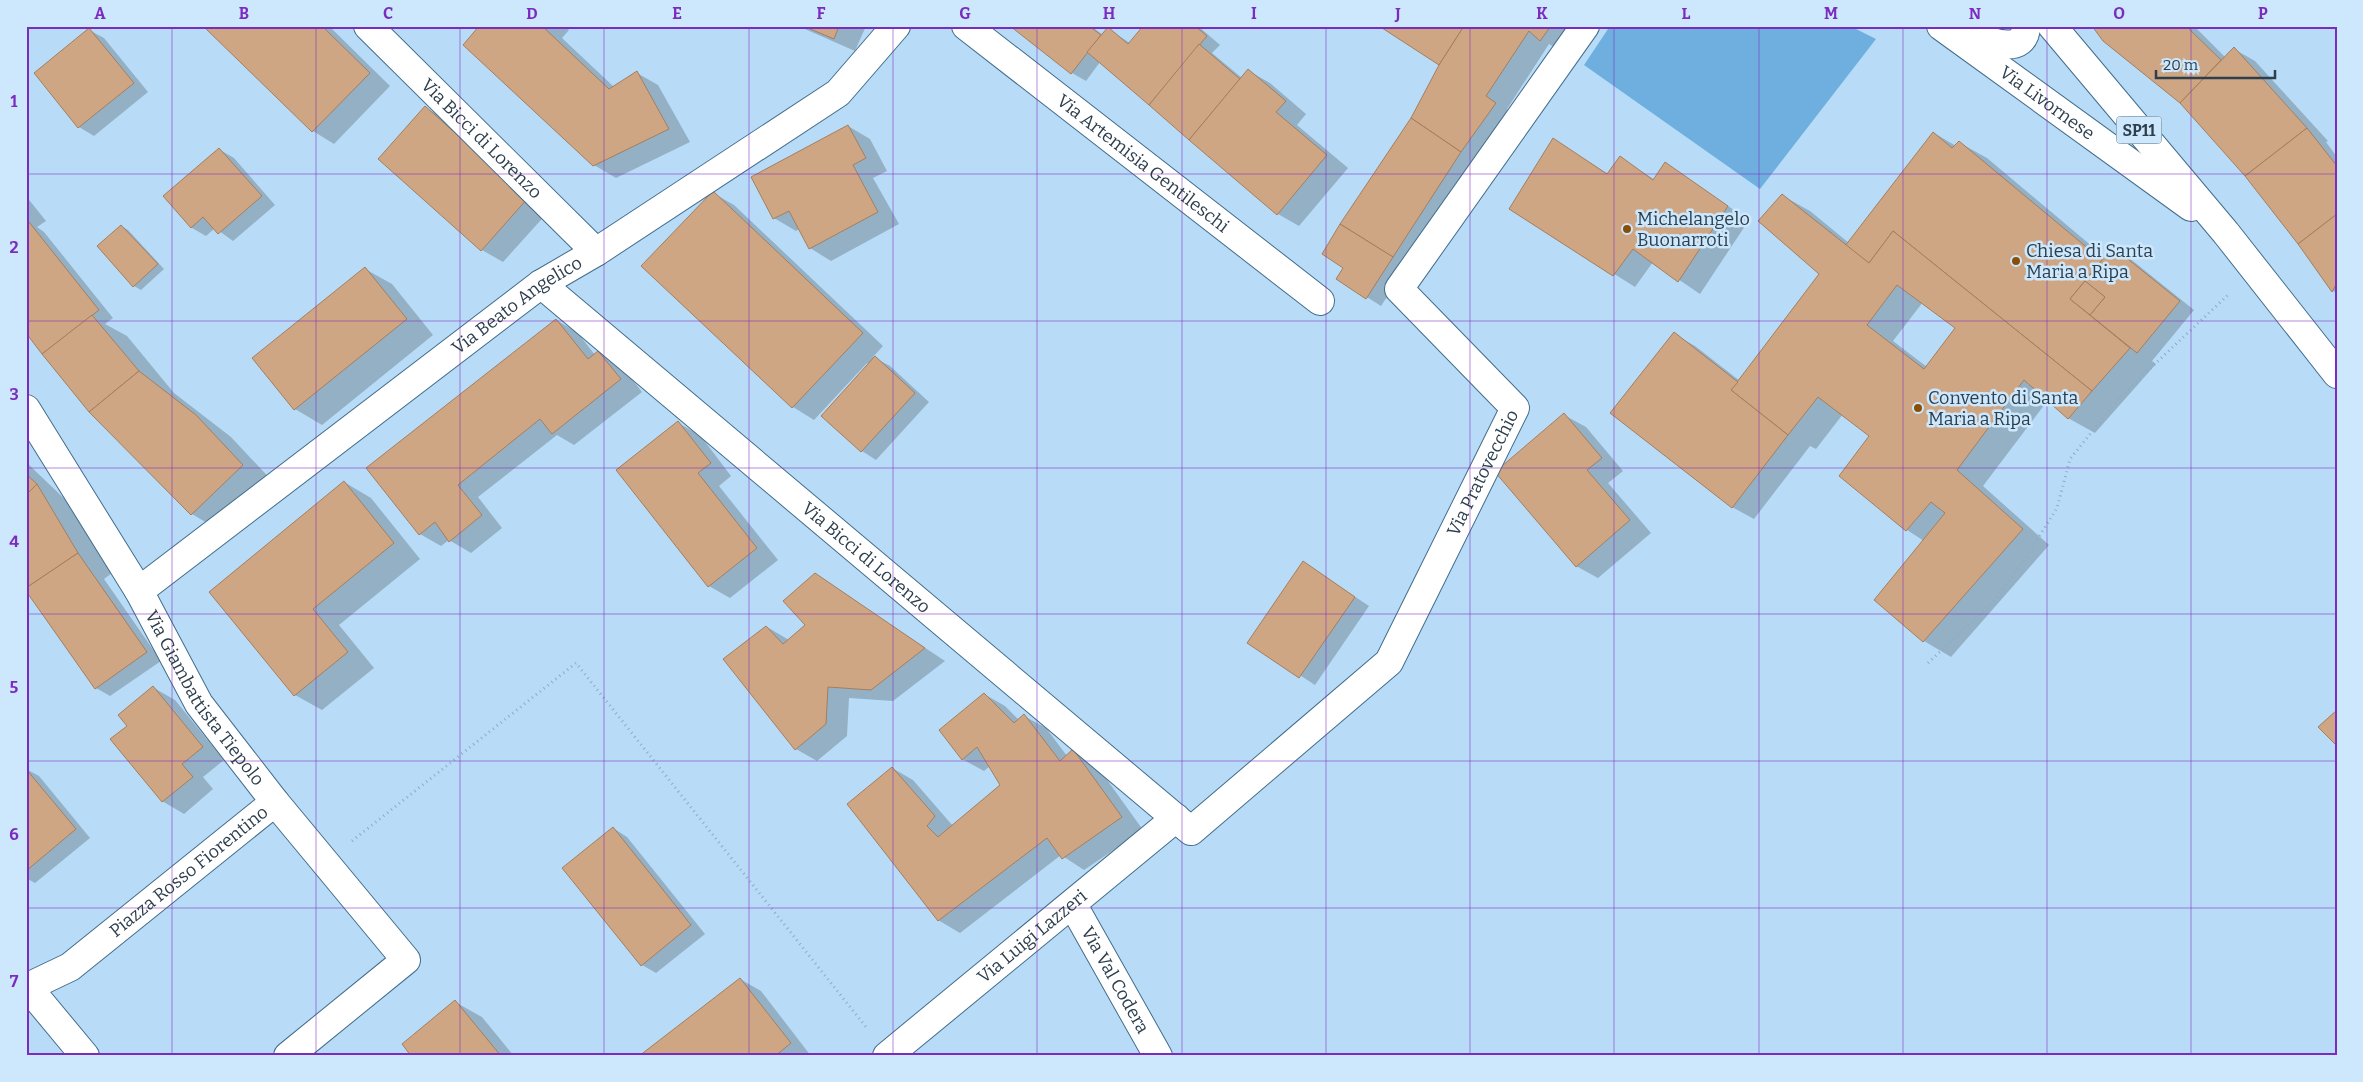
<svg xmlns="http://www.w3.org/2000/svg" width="2363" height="1082" viewBox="0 0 2363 1082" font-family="Bitter,serif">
<rect width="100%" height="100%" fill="#b8dcf7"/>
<path fill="#6eafdf" d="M1610,26H1850L1876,39L1760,189L1584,65Z"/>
<g fill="#0003" fill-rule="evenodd">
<path d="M205,26H329L390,86L334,144L313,131Z"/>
<path d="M481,26H565L569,30L562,38L614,87L637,73L658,85L690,142L616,178L594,165Z"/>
<path d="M798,26H866L855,51Z"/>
<path d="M1012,26H1091L1103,35L1108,29L1130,43L1145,26H1198L1220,45L1212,53L1242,78L1249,71L1270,83L1306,114L1297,125L1348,168L1299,226L1278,214L1100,62L1086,81L1072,73Z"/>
<path d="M1382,26H1581L1562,52L1549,44L1507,109L1517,116L1408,265L1381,306L1337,278L1344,267L1412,119L1440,65Z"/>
<path d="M2094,26H2198L2196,28L2226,58L2234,49L2255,61L2328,141L2326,142L2337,157V293L2333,291L2299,243L2246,175L2181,102Z"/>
<path d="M89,30L104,38L148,92L94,136L79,127L36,74Z"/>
<path d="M425,107L446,120L549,211L503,262L482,250L379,159Z"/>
<path d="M848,126L870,139L887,171L873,178L899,224L831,261L810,248L799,229L796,231L774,218L753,178Z"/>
<path d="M1934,133L1956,146L1960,143L1987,158L2106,258L2113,249L2128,257L2194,310L2152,361L2156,364L2095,433L2068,418L2048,400L1983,486L2049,545L1951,657L1924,641L1876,599L1924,541L1907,530L1841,476L1871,435L1843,414L1816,449L1810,446L1754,519L1732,507L1674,334L1695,346L1740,381L1821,274L1783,196L1810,211L1849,243ZM1923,302L1956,328L1927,367L1893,341Z"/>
<path d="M1554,140L1608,174L1620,158L1655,180L1665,164L1749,220L1700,294L1653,262L1635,287L1511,209Z"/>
<path d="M220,150L234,158L275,205L233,241L215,228L206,236L192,228L165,197Z"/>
<path d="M713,193L734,205L883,346L873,357L890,366L929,402L876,460L862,451L869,365L867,363L814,420L793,407L643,266Z"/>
<path d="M26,196L46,221L37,227L44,232L113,318L105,324L127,336L174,393L231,437L277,486L227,535L192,514L26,331Z"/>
<path d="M121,226L128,230L164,269L141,290L134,286Z"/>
<path d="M365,269L392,284L433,335L322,425L295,409L254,359Z"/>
<path d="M556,320L577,332L595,355L598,352L620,364L642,392L574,445L557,435L478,497L502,528L471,553L449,540L441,546L420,534Z"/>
<path d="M1564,415L1586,427L1623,471L1608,483L1651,533L1598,578L1576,566Z"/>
<path d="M678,423L700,435L731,476L719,486L778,560L730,598L709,586Z"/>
<path d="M26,462L72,506L112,573L104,579L161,661L110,696L96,688L26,588Z"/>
<path d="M344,482L371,498L420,559L339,625L374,668L322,710L295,695L210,592Z"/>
<path d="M1304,563L1369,606L1315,685L1249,642Z"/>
<path d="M815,575L945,661L893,701L849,698L847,736L817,761L796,749L767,627L789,640L807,625Z"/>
<path d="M154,688L175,700L224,760L203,777L213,789L184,814L162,801L128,726Z"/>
<path d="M984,694L1005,706L1019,720L1024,716L1046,728L1067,756L1074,751L1095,763L1143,830L1084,870L1061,855L960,933L938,920L892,768L913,780L953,826L1001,785L990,766L984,771L962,759Z"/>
<path d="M26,769L39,776L90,838L35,883L26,878Z"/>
<path d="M613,828L627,837L705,934L656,973L642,965Z"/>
<path d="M740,979L761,991L811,1056H641Z"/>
<path d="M455,1002L482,1017L514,1056H413Z"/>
</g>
<g fill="#cfa684" stroke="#a57e5d" fill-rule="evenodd">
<path d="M203,26H322L370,73L312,132Z"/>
<path d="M479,26H542L609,89L637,71L669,129L593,166L463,45Z"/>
<path d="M803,26H839L834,39Z"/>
<path d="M1010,26H1089L1101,35L1071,74Z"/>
<path d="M1143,26H1195L1207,36L1149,105L1087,52L1108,27L1128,44Z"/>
<path d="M1379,26H1464L1439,65Z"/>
<path d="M1464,26H1551L1540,41L1529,31L1486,96L1496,103L1461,152L1411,118L1439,65Z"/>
<path d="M2092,26H2186L2221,60L2180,103L2103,41Z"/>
<path d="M89,28L134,83L78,128L34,73Z"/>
<path d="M1199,44L1240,79L1189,140L1149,105Z"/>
<path d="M2234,47L2307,128L2245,176L2180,103Z"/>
<path d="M1248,69L1286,101L1276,112L1327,155L1277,215L1189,140Z"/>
<path d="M425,106L528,198L481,251L378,159Z"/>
<path d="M1411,118L1461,152L1393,257L1340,224Z"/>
<path d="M848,125L866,158L853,165L878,212L809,249L789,211L773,219L751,177Z"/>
<path d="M2307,128L2337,166V214L2298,244L2245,176Z"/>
<path d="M1933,132L1952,148L1959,141L2102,260L2070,299L2130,348L2092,391L1893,231L1869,263L1845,246Z"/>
<path d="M1553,138L1607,174L1620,156L1653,180L1665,162L1728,206L1678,282L1633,249L1613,276L1509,209Z"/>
<path d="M219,148L262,196L218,234L203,217L191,228L163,196Z"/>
<path d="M713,191L863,333L792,408L641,266Z"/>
<path d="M1782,194L1869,263L1893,231L2092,391L2068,419L2024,380L1957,470L2023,529L1923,642L1874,600L1945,513L1931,502L1906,531L1839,476L1869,436L1818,397L1788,435L1731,390L1819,274L1758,221ZM1897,285L1955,328L1924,369L1867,325Z"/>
<path d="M2337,214V283L2332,292L2298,244Z"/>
<path d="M29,222L99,310L42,354L26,333V224Z"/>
<path d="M1340,224L1393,257L1366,299L1336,279L1343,268L1322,254Z"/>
<path d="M121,225L158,264L133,287L97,246Z"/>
<path d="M2113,247L2180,301L2137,353L2090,315L2105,297L2085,281Z"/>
<path d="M365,267L407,319L294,410L252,358Z"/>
<path d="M2085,281L2105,297L2090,315L2070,299Z"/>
<path d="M92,315L139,371L89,412L42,354Z"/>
<path d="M556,319L588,359L598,351L621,379L552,434L540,419L458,485L482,515L449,542L435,522L419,535L366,468Z"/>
<path d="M1674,332L1738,382L1731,390L1788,435L1732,508L1610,413Z"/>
<path d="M875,356L915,393L861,452L821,416Z"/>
<path d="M139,371L196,415L243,465L191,515L89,412Z"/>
<path d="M1564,413L1602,458L1587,470L1630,520L1576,567L1495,472Z"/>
<path d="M678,421L711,463L698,473L757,548L708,587L616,470Z"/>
<path d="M26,474L37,484L26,495Z"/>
<path d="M344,481L394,543L313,609L348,652L294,696L209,592Z"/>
<path d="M37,484L78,553L26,588V495Z"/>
<path d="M78,553L147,652L95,689L26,591V588Z"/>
<path d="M1303,561L1355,597L1299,678L1247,643Z"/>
<path d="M815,573L925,648L871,690L828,687L826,724L795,750L723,659L766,626L783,644L805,625L783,601Z"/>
<path d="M153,686L203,747L182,764L193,777L162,802L110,739L127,726L118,715Z"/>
<path d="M984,693L1014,723L1024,714L1060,761L1073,749L1122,817L1062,859L1047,838L938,921L847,804L892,767L935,816L927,826L938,837L1000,785L977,747L962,760L939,730Z"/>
<path d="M2337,710V746L2318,727Z"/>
<path d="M26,769L76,829L26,871Z"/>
<path d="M613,827L691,925L641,966L562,868Z"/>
<path d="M740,978L791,1043L775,1056H639Z"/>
<path d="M455,1000L501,1056H411L402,1044Z"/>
</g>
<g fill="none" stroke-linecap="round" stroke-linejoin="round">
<defs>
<g id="minor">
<path id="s1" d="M368,26L596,252"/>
<path id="s2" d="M966,26L1320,301"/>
<path id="s3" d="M541,284L1191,831L1389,662L1515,408L1399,289L1585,26"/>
<path id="s4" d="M26,409L139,591L199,704L275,802L406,960L288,1056"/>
<path id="s5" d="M139,591L541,284L596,252L838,93L896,26"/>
<path id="s6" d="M1073,905L1158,1056"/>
<path d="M26,985L85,1056"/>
<path id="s7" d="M28,987L70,967L275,802"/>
<path id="s8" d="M887,1056L1176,818"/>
</g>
<g id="primary">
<path id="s9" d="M1941,26L2191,207"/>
<path d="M2052,26L2226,233L2337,374"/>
<path d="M1965,33C1983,39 2025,59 2026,26"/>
</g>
</defs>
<use href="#minor" stroke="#436d8b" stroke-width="30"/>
<use href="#primary" stroke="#436d8b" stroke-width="30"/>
<g stroke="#8eacc3" stroke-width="3" stroke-dasharray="1 4" stroke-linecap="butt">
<path d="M1928,663L1996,599L2027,556L2057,508L2070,459L2120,397L2229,294"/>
<path d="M352,841L576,663L866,1027"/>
</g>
<use href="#minor" stroke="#fff" stroke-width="28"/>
<use href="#primary" stroke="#fff" stroke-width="28"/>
</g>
<path fill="none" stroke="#7b2cbf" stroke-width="1" stroke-opacity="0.55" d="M172,26V1056M316,26V1056M460,26V1056M604,26V1056M749,26V1056M893,26V1056M1037,26V1056M1182,26V1056M1326,26V1056M1470,26V1056M1614,26V1056M1759,26V1056M1903,26V1056M2047,26V1056M2191,26V1056M26,174H2337M26,321H2337M26,468H2337M26,614H2337M26,761H2337M26,908H2337"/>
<g fill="#894e08" stroke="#cde8fd" stroke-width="2">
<circle cx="1627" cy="229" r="5"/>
<circle cx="2016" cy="261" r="5"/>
<circle cx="1918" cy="408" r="5"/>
</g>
<g text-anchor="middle" stroke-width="5" stroke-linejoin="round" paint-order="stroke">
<rect fill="#cde8fd" stroke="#5d7282" stroke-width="1" x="2116.5" y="116.5" width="45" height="27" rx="4"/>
<g font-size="16" font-weight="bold" fill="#2d3f4d">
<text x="2139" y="136">SP11</text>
</g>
<g font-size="18" fill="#2d3f4d" stroke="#cde8fd">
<text dy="6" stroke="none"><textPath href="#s9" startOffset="131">Via Livornese</textPath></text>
<text dy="6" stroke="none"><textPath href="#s1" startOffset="160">Via Bicci di Lorenzo</textPath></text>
<text dy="6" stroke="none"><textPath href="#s2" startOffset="224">Via Artemisia Gentileschi</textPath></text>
<text dy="6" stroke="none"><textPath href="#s5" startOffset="474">Via Beato Angelico</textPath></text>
<text dy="6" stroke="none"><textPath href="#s3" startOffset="1321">Via Pratovecchio</textPath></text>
<text dy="6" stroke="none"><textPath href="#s3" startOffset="425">Via Bicci di Lorenzo</textPath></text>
<text dy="6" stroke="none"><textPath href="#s4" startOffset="340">Via Giambattista Tiepolo</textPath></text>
<text dy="6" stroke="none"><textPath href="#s7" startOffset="199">Piazza Rosso Fiorentino</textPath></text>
<text dy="6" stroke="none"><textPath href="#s8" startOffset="188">Via Luigi Lazzeri</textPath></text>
<text dy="6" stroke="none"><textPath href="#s6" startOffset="86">Via Val Codera</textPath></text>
</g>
<g font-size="18" fill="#2d3f4d" stroke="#cde8fd" text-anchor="start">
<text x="1637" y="225">Michelangelo<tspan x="1637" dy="21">Buonarroti</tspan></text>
<text x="2026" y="257">Chiesa di Santa<tspan x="2026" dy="21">Maria a Ripa</tspan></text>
<text x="1928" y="404">Convento di Santa<tspan x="1928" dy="21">Maria a Ripa</tspan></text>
</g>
</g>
<rect width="2363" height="1082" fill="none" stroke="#cde8fd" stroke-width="55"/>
<path d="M2156 70v8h119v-8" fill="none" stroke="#2d3f4d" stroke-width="2.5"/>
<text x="2163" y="70" font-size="15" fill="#2d3f4d" stroke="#cde8fd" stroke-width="4" paint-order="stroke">20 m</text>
<rect x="28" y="28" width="2308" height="1026" fill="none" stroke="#7b2cbf" stroke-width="2"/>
<g font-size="16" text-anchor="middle" font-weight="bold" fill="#7b2cbf">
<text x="100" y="19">A</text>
<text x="244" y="19">B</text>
<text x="388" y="19">C</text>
<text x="532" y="19">D</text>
<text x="677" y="19">E</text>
<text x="821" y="19">F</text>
<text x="965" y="19">G</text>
<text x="1109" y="19">H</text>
<text x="1254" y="19">I</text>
<text x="1398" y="19">J</text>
<text x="1542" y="19">K</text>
<text x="1686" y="19">L</text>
<text x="1831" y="19">M</text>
<text x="1975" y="19">N</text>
<text x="2119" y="19">O</text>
<text x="2263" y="19">P</text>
<text x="14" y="107">1</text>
<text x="14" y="253">2</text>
<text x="14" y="400">3</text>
<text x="14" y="547">4</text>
<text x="14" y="693">5</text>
<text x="14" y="840">6</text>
<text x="14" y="987">7</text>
</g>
</svg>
